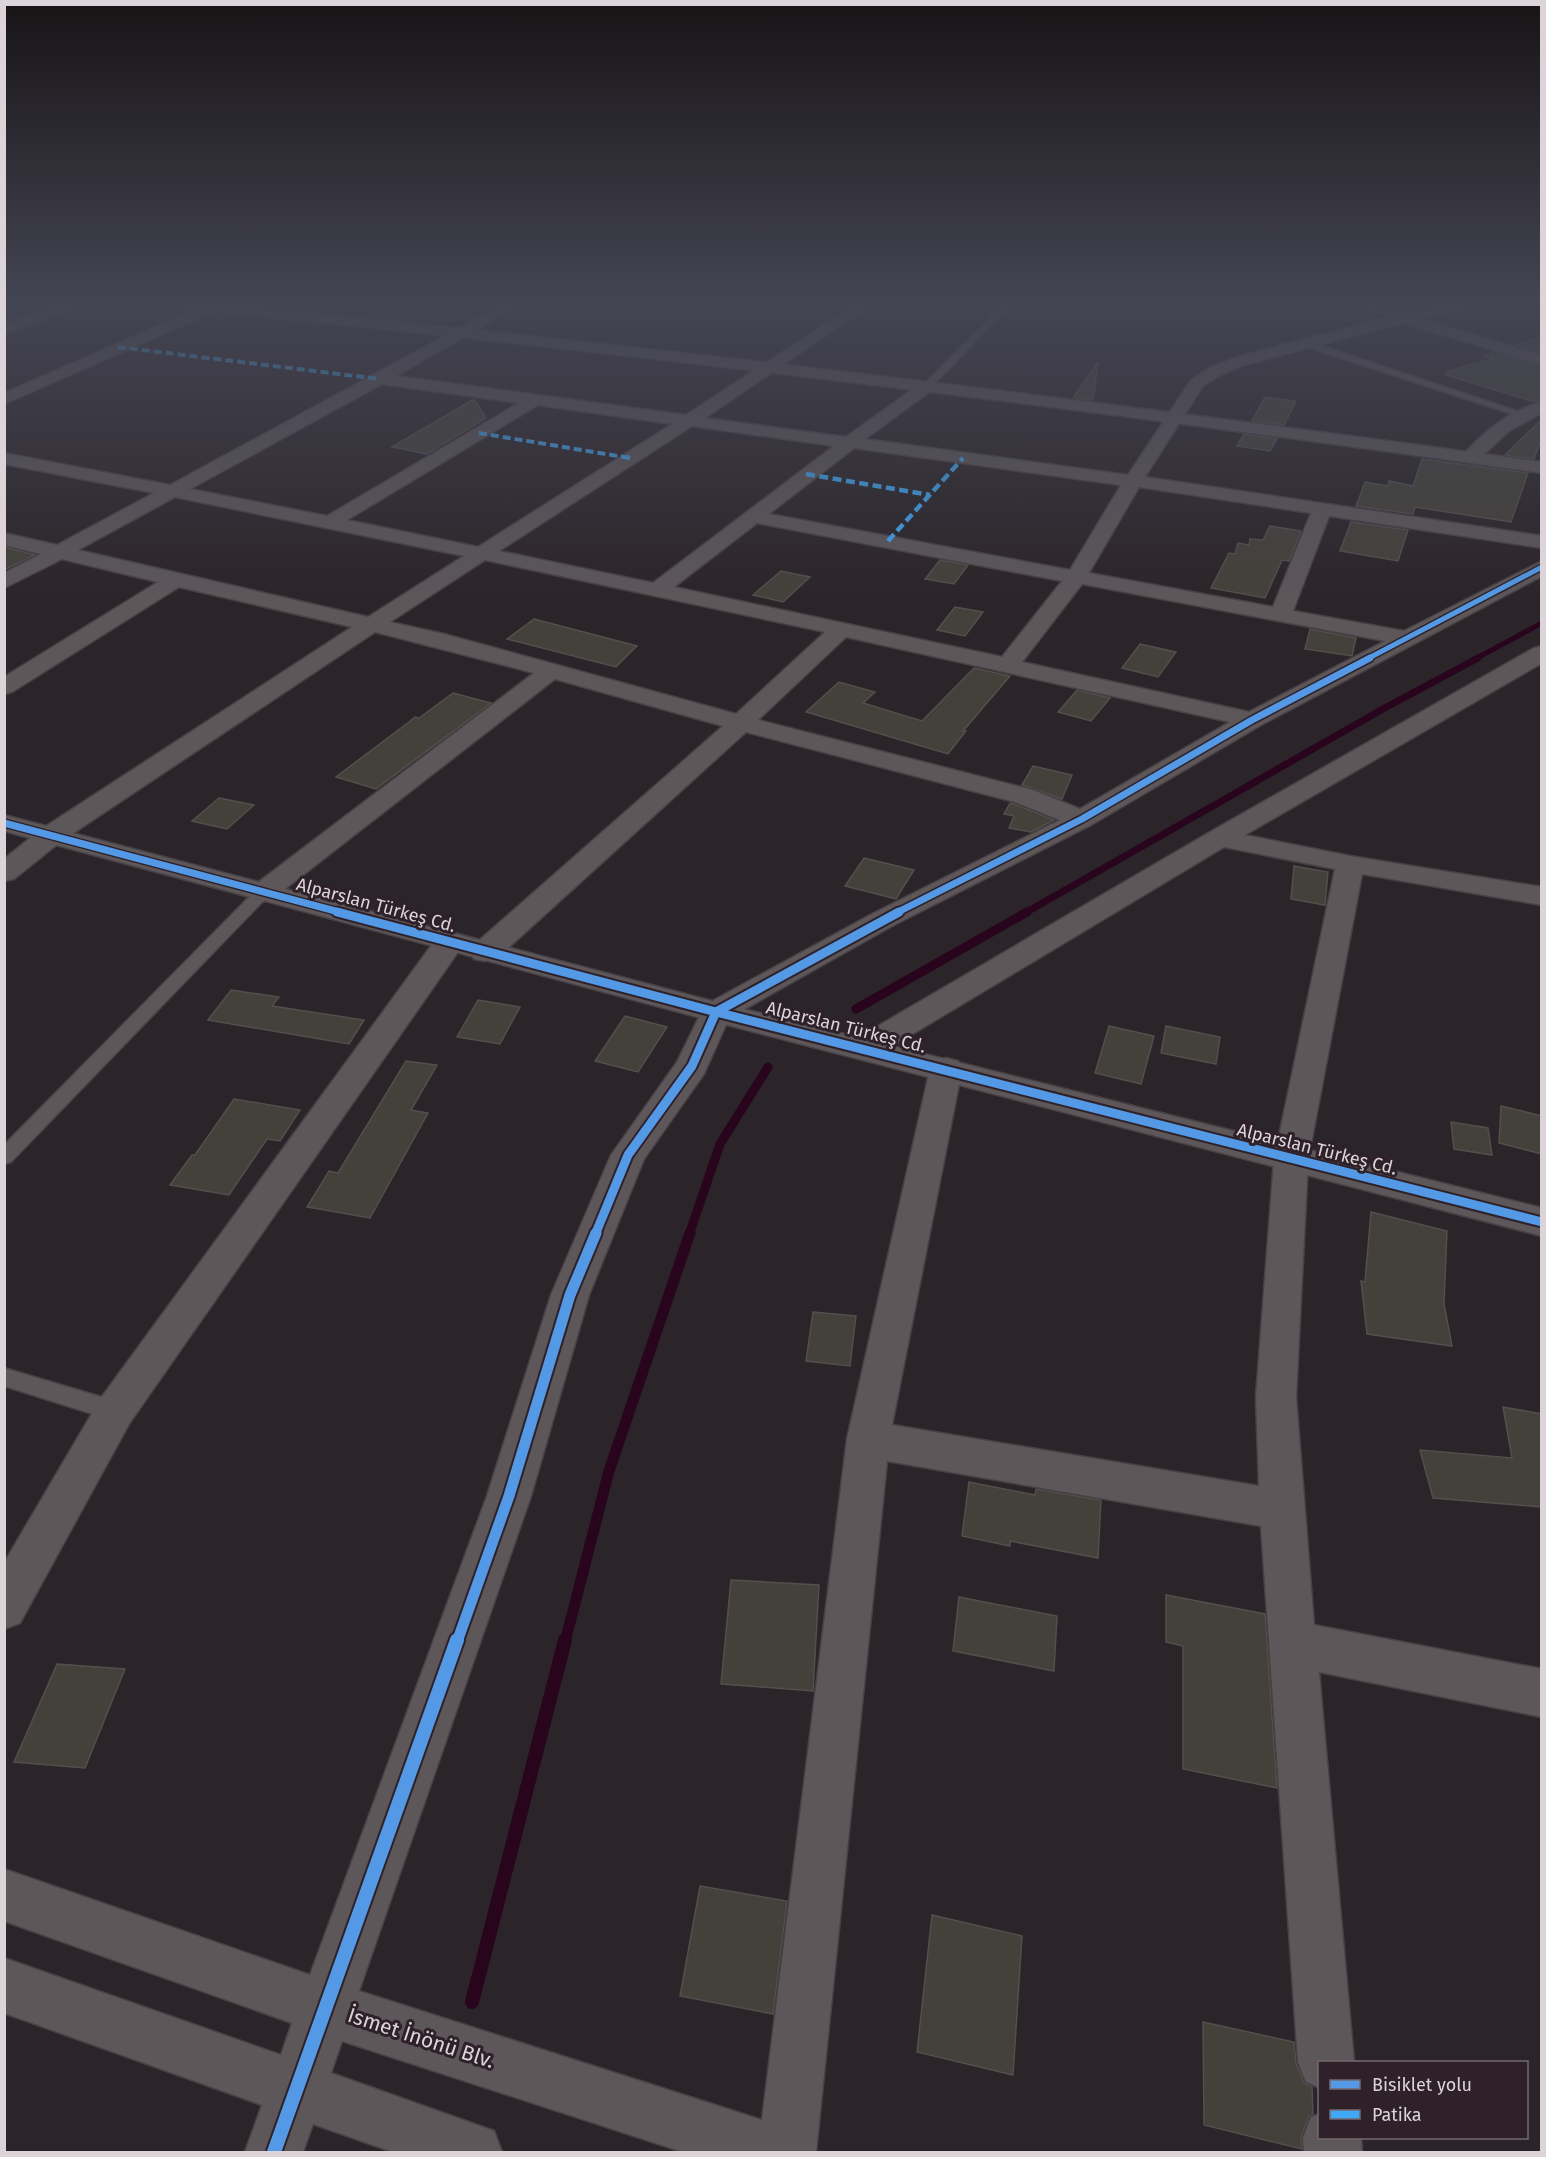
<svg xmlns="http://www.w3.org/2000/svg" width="1546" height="2157" viewBox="0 0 1546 2157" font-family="'Fira Sans',sans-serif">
<rect width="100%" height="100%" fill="#2b2428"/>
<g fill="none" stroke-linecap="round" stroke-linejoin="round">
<path stroke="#29041d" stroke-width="5" d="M1475,659L1542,623"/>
<path stroke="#29041d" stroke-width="7" d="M1025,913L1383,709L1478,658"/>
<g stroke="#29041d" stroke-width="9">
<path d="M856,1009L1027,912"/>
<path d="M689,1235L720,1144L768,1067"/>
</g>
<path stroke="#29041d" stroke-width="11" d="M565,1642L609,1471L690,1233"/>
<path stroke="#29041d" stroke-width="14" d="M472,2002L565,1640"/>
</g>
<g fill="#44413a" stroke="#524f4e" stroke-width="1.5">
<path d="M1542,336V352L1516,345Z"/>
<path d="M1493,353L1542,367V400L1535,402L1446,375L1450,374L1446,372L1495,358L1484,356Z"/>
<path d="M1098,362L1093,400L1073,398Z"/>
<path d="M1265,397L1296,401L1284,425L1252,421Z"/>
<path d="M474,399L486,418L427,454L392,447Z"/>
<path d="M1542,419V437L1534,459L1505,455Z"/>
<path d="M1244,434L1277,439L1270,451L1237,446Z"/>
<path d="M1422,459L1528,473L1511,522L1415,507L1413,514L1356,506L1365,482L1388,486L1389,481L1413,486Z"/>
<path d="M1351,522L1408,530L1398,561L1340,551Z"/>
<path d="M1270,526L1301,531L1289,561L1282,560L1265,598L1211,588L1229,553L1235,554L1238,543L1249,545L1250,539L1263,540Z"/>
<path d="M4,547L35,555L4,570Z"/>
<path d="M940,560L968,565L954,584L925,579Z"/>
<path d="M781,571L810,577L783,602L753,595Z"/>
<path d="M955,607L983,612L965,636L937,630Z"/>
<path d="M534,619L637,646L616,667L507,639Z"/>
<path d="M1310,629L1356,638L1352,656L1305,649Z"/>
<path d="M1140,644L1176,652L1158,677L1122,668Z"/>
<path d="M974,668L1010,676L963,731H966L948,754L806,712L839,682L875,692L863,703L922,721Z"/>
<path d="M1077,690L1110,698L1091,721L1058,712Z"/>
<path d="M453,693L491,703L376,789L336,777L409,722L415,717L419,718Z"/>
<path d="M1033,766L1072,775L1062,799L1022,785Z"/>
<path d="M219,798L254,805L227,829L192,821Z"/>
<path d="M1010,803L1014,804L1054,820L1031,832L1009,828L1014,816L1004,814Z"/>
<path d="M864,858L914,870L896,899L845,886Z"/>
<path d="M1294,866L1328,872L1325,905L1291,899Z"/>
<path d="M231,990L279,997L272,1006L364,1020L349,1044L208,1020Z"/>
<path d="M478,1000L520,1007L500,1044L457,1037Z"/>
<path d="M625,1016L667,1027L638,1072L595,1061Z"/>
<path d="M1109,1026L1154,1036L1141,1084L1095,1073Z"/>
<path d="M1166,1026L1220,1037L1216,1064L1161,1053Z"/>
<path d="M406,1061L437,1065L411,1110L428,1113L370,1218L307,1207L329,1171L338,1173Z"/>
<path d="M234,1099L300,1110L280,1141L267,1139L229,1195L170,1185L192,1155H195Z"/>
<path d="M1501,1106L1542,1116V1154L1499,1143Z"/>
<path d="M1451,1122L1488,1128L1492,1155L1454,1149Z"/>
<path d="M1371,1212L1447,1231L1444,1304L1452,1346L1367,1334L1361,1281L1365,1282Z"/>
<path d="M813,1312L856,1316L850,1366L806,1361Z"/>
<path d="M1503,1407L1542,1414V1507L1433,1498L1420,1450L1512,1458Z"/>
<path d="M969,1482L1035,1495L1036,1489L1101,1500L1098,1558L1010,1541V1546L962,1536Z"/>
<path d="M731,1580L819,1585L813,1691L721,1684Z"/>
<path d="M1166,1595L1265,1614L1277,1788L1183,1769V1646L1166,1642Z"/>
<path d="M959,1597L1057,1616L1054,1671L953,1651Z"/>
<path d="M57,1664L125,1669L85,1768L14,1762Z"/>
<path d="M700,1886L787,1901L773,2014L680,1996Z"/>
<path d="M932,1915L1022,1936L1013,2075L917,2052Z"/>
<path d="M1203,2022L1294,2042L1296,2063L1304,2083L1312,2087L1313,2114L1309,2116L1301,2137L1302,2149L1204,2125Z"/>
</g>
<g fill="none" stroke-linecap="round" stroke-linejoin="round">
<defs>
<g id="service">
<path d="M1008,300H1016L929,389H923V385Z"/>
<path d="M1339,300H1351L1408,318L1401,320Z"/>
<path d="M1301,341H1307L1526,414L1518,416L1301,345Z"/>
<path d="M262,888L268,890L270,893L268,896L11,1162L4,1164V1145L256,890Z"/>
<path d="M4,1368L115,1401L123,1404L126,1411L123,1418L115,1421L4,1386Z"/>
</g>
<g id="minor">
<path d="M69,300H88L86,303L4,334V325Z"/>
<path d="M217,300H236L234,303L4,404V393Z"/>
<path d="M511,300H528L396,376L686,415L857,303L854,300H877L876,305L856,315L705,418L846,437L920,384H932L934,387L932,390L865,439L1128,475L1191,380L1209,368L1240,356L1381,319L1467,300H1493L1491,303L1421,319L1542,355V365L1403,323L1241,366L1221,375L1203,386L1145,477L1542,536V548L1329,516L1293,611L1404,631L1542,561V576L1261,725L1091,825L892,926L729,1018L704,1074L644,1159L589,1295L531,1496L359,1991L762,2120L847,1439L930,1069L934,1061L946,1058L958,1061L962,1069L892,1425L1259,1486L1256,1397L1274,1160L1335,869L1224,847L876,1056L865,1059L854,1056L849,1048L854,1040L1210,832L1534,648L1542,646V663L1245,835L1350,856L1542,887V905L1362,874L1308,1160L1296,1397L1314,1625L1542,1669V1717L1319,1672L1354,2062H1320V2088L1306,2082L1298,2062L1261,1526L887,1461L816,2152H683L342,2041L331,2073L494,2131L502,2152H393L313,2124L303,2152H245L262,2105L4,2013V1958L281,2055L292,2023L4,1921V1869L310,1975L487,1496L551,1295L611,1155L677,1062L705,1005L872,914L1060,820L1015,802L746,732L496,959L485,961L474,959L470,952L474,945L723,726L555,679L272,899L262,902L252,899L248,893L252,887L534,673L375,632L60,842L14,879L4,881V859L40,830L352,627L179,587L12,692L4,694V677L158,582L62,559L4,588V573L41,554L4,545V533L57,545L154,493L4,464V453L170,485ZM382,384L519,403L327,516L190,489ZM538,405L672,424L478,547L347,520ZM692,426L834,446L653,583L499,551ZM854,448L1121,485L1070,570L769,514ZM1139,487L1311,513L1273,607L1089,573ZM175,497L464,556L368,617L78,550ZM757,523L1062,581L1002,657L674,587ZM485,560L825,632L736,714L444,634L390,622ZM1082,584L1385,641L1249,712L1022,662ZM846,637L1230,722L1080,809L1033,790L758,720Z"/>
<path d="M1542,402V413L1509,431L1476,462H1464L1461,458L1464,454C1484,431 1511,410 1542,402Z"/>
<path d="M450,933L461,935L465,942L129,1424L20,1623L4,1629V1563L101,1398L439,935Z"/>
<path d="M1320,2114V2138H1361L1362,2152H1304L1303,2138L1311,2117Z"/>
</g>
<g id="tertiary">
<path d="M132,300H181C636,344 1089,399 1542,462V473C1075,407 608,350 139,304Z"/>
<path d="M4,815L716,1002L1542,1208V1236L716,1022L4,831Z"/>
</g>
</defs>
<use href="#service" stroke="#474145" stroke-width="3"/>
<use href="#minor" stroke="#474145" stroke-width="3"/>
<use href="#tertiary" stroke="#474145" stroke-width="3"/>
<use href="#service" fill="#5d575a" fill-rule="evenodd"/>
<use href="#minor" fill="#5d575a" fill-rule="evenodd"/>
<use href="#tertiary" fill="#5d575a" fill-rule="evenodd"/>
<g stroke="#3fa9f5" stroke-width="4" stroke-dasharray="8 4" stroke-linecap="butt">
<path d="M118,347L380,379"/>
<path d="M479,433L630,458"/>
</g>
<g stroke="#3fa9f5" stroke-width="4.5" stroke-dasharray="9 4.5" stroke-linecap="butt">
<path d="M626,457L630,458"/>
<path d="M806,474L930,495"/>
<path d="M888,541L963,458"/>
</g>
<defs>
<path id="cycleway-far4" d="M1367,659L1542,567"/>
<g id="cycleway-far3">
<path d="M4,823L343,913"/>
<path d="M896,913L1082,819L1252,720L1370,658"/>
</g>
<g id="cycleway-far2">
<path d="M337,912L716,1012L1542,1222"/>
<path d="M595,1235L628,1155L692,1066L716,1012L899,912"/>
</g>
<path id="cycleway-far1" d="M457,1642L509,1496L570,1295L596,1233"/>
<path id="cycleway" d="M274,2152L457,1640"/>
</defs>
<use href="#cycleway-far4" stroke="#2e2129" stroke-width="8"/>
<use href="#cycleway-far3" stroke="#2e2129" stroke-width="10"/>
<use href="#cycleway-far2" stroke="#2e2129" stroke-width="13"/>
<use href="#cycleway-far1" stroke="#2e2129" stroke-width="15"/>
<use href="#cycleway" stroke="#2e2129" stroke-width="18"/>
<use href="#cycleway-far4" stroke="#5399e6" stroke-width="5"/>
<use href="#cycleway-far3" stroke="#5399e6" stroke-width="7"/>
<use href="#cycleway-far2" stroke="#5399e6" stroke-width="9"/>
<use href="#cycleway-far1" stroke="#5399e6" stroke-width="11"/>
<use href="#cycleway" stroke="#5399e6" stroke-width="14"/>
</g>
<linearGradient id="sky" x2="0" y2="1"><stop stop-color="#181416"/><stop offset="0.5" stop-color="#444553"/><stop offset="1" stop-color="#444553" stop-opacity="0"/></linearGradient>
<rect width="1546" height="602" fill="url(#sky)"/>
<g text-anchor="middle" stroke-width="6" stroke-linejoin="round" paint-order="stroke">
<g font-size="18" fill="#ddd4d9" stroke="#2e2129">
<text transform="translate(376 905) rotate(15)" y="6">Alparslan Türkeş Cd.</text>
<text transform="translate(846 1027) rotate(14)" y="6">Alparslan Türkeş Cd.</text>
<text transform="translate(1317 1149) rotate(14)" y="6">Alparslan Türkeş Cd.</text>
</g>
<g font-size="21" fill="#ddd4d9" stroke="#2e2129">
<text transform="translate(421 2038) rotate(18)" y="7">İsmet İnönü Blv.</text>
</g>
</g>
<rect width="1546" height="2157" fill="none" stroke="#ddd4d9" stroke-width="12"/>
<rect x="1318" y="2061" width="210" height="78" fill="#2e2129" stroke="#74696f" stroke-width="1.5"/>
<rect x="1330" y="2080" width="30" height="9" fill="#5399e6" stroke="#74696f" stroke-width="1.5"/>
<text x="1372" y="2091" font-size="18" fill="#ddd4d9">Bisiklet yolu</text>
<rect x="1330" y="2110" width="30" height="9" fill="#3fa9f5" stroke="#74696f" stroke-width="1.5"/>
<text x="1372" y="2121" font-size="18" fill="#ddd4d9">Patika</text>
</svg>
